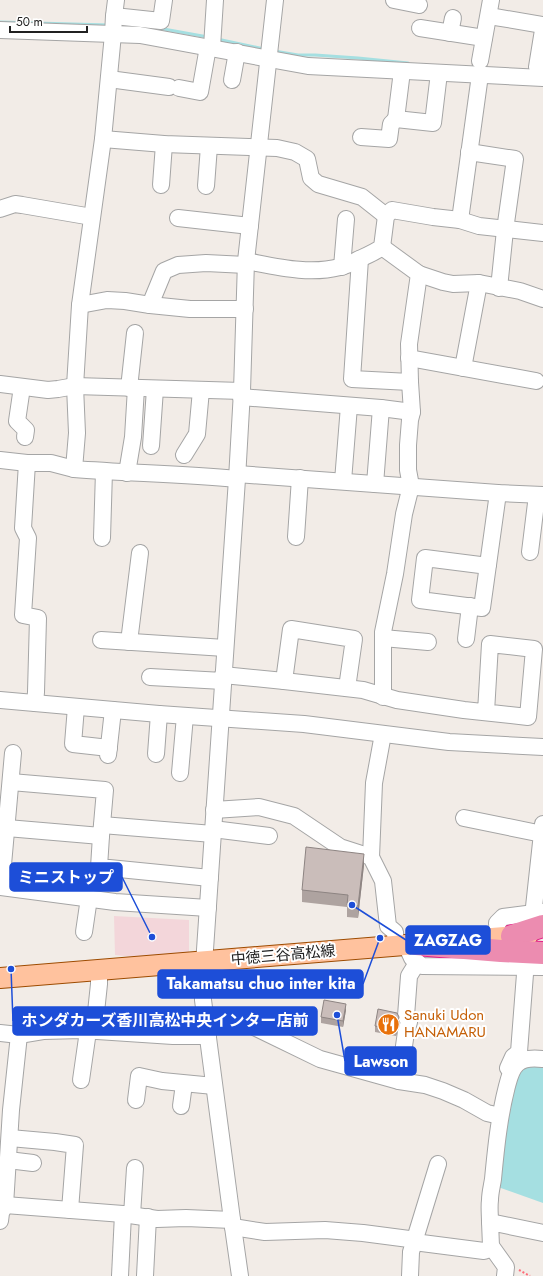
<svg xmlns="http://www.w3.org/2000/svg" width="543" height="1276" viewBox="0 0 543 1276" font-family="Jost,'Noto Sans JP',sans-serif">
<rect width="100%" height="100%" fill="#f2ece7"/>
<path fill="#f3d6da" d="M114,916L189,920V963L115,955Z"/>
<path fill="#a5dfe1" d="M543,1063V1203L498,1187L510,1094L521,1066Z"/>
<g fill="none" stroke-linecap="round" stroke-linejoin="round">
<g stroke="#a5dfe1" stroke-width="3">
<path d="M0,22L109,25"/>
<path d="M158,28L208,37"/>
<path d="M217,39L264,49"/>
<path d="M274,51L298,55H315L358,58L408,63"/>
</g>
<defs>
<g id="minor">
<path d="M116,0L114,16L161,21L164,0"/>
<path d="M394,0L419,5"/>
<path d="M114,16L113,34L103,139L80,305L75,386L77,433L74,469C128,473 183,474 237,479"/>
<path d="M489,16L543,25"/>
<path d="M420,28L484,38"/>
<path d="M0,30L140,35L308,66L543,78"/>
<path d="M450,33L453,18"/>
<path d="M212,47L215,0"/>
<path d="M480,61L491,0"/>
<path d="M537,67L543,30"/>
<path d="M402,71L396,119L433,123L439,73"/>
<path d="M109,79L169,87"/>
<path d="M232,80L237,52"/>
<path d="M179,88L200,92L208,47"/>
<path d="M361,137L389,139L391,124L396,119"/>
<path d="M103,139L164,144L277,148L295,152L307,159L311,178L318,184L362,197L386,216"/>
<path d="M469,152L515,159L505,230L499,288"/>
<path d="M161,185L164,144"/>
<path d="M206,186L209,146"/>
<path d="M0,209L15,204L22,205L92,217"/>
<path d="M178,218L250,226"/>
<path d="M460,220L480,75"/>
<path d="M382,247L419,274L409,344L410,382L412,412L410,420L408,445V470L411,486L404,514L395,574L383,632V697"/>
<path d="M360,259L352,379L410,382"/>
<path d="M246,261C278,267 309,275 340,267C346,266 352,263 357,260C366,256 374,253 382,247L386,216L392,210L433,217L460,220L479,226L543,233"/>
<path d="M342,267L346,219"/>
<path d="M419,274L443,282L453,284L479,283L520,291L543,299"/>
<path d="M80,305L107,300L125,301L150,305L190,309H245"/>
<path d="M150,305L164,271L178,265L206,263L246,265"/>
<path d="M409,358L536,381"/>
<path d="M463,368L479,283"/>
<path d="M0,384L48,390L58,389L75,386L242,391"/>
<path d="M22,387L17,421L26,430L25,437"/>
<path d="M129,388L135,333"/>
<path d="M241,397L381,408L412,412"/>
<path d="M151,446L155,389"/>
<path d="M184,455L197,434L201,390"/>
<path d="M0,460L27,463H51L74,469"/>
<path d="M27,463L23,528L28,538L23,615L38,618L36,692L35,703"/>
<path d="M127,473L133,437L136,388"/>
<path d="M237,474L498,493L543,495"/>
<path d="M343,481L349,406"/>
<path d="M375,484L381,408"/>
<path d="M296,537L300,478"/>
<path d="M102,538L104,471"/>
<path d="M530,552L537,495"/>
<path d="M488,566L425,558L420,600L482,608L498,493"/>
<path d="M383,638L428,642"/>
<path d="M466,639L470,606"/>
<path d="M101,640L225,648"/>
<path d="M129,642L140,553"/>
<path d="M223,675L284,681L363,690L397,700L464,710L528,717L534,649L490,644L486,712"/>
<path d="M150,677L223,681"/>
<path d="M284,681L291,629L354,639L347,688"/>
<path d="M0,700L159,714L304,724L449,742L543,747"/>
<path d="M76,707L73,744L109,748"/>
<path d="M156,754L159,714"/>
<path d="M108,755L113,710"/>
<path d="M180,773L185,716"/>
<path d="M214,810L259,807L294,816L340,847L371,857L383,881L388,926L395,932L396,946"/>
<path d="M464,818L542,834"/>
<path d="M102,825L213,834"/>
<path d="M7,828L101,836L105,790L11,782"/>
<path d="M213,829L269,836"/>
<path d="M101,836L99,867L210,878"/>
<path d="M371,857L374,783L383,734"/>
<path d="M0,887L115,902L208,908"/>
<path d="M1,887L13,753"/>
<path d="M533,916L543,824"/>
<path d="M84,932L89,898"/>
<path d="M498,937L497,923L503,917L542,912"/>
<path d="M406,945L412,958L422,966L543,967"/>
<path d="M417,963L409,976L406,1016L409,1022L406,1032L399,1081L425,1085L443,1091L464,1100L487,1113L500,1116"/>
<path d="M205,1014L252,1026L320,1059L399,1081"/>
<path d="M94,1031L99,984V970"/>
<path d="M0,1033L19,1035L43,1031L82,1030L173,1036H208"/>
<path d="M508,1068L513,1057L519,1052L526,961"/>
<path d="M81,1080L88,1031"/>
<path d="M136,1100L139,1076L162,1081L214,1086"/>
<path d="M181,1106L184,1084"/>
<path d="M10,1138L55,1142L75,1145L70,1210"/>
<path d="M8,1160L33,1163"/>
<path d="M5,1205L123,1214L157,1219L186,1218L232,1220"/>
<path d="M132,1215L135,1168"/>
<path d="M0,1221L1,1213L5,1205L11,1110L19,1035"/>
<path d="M490,1222C490,1215 489,1207 490,1200C490,1193 492,1186 493,1179C496,1148 499,1117 507,1086C509,1079 511,1069 517,1064C523,1058 535,1058 543,1059"/>
<path d="M233,1227L265,1232L325,1230L363,1233L409,1239L414,1242L484,1251L490,1249L491,1246"/>
<path d="M120,1276L123,1214"/>
<path d="M145,1276L148,1217"/>
<path d="M240,1276L233,1227L203,1000V979L237,479L242,391L246,261L275,0"/>
<path d="M410,1276L411,1252L438,1164"/>
<path d="M505,1276L506,1267L491,1246L490,1222L543,1233"/>
</g>
<path id="major" d="M0,978L528,935"/>
<g id="highway">
<path d="M512,936L543,926"/>
<path d="M416,944L501,951L543,953"/>
</g>
</defs>
<use href="#minor" stroke="#a5a5a5" stroke-width="18"/>
<use href="#major" stroke="#9d4b00" stroke-width="22"/>
<use href="#highway" stroke="#e41f89" stroke-width="24"/>
<path stroke="#ff6a78" stroke-width="2" stroke-dasharray="2 2" stroke-linecap="butt" d="M519,1270L530,1276"/>
<use href="#minor" stroke="#fff" stroke-width="16"/>
<use href="#major" stroke="#ffc29e" stroke-width="20"/>
<use href="#highway" stroke="#ec8cb0" stroke-width="22"/>
</g>
<g fill="#aea3a0">
<path d="M364,865L358,918L347,917V907L302,902V890Z"/>
<path d="M346,1010L343,1027L321,1023V1017Z"/>
<path d="M399,1023L396,1036L375,1032V1026Z"/>
</g>
<g fill="#8d8482">
<path d="M364,854V865L358,918V906Z"/>
<path d="M346,1004V1010L343,1027V1021Z"/>
<path d="M399,1017V1023L396,1036V1030Z"/>
</g>
<g fill="#cabdba" stroke="#8d8482">
<path d="M306,847L364,854L358,906L347,905L348,895L302,890Z"/>
<path d="M324,1000L346,1004L343,1021L321,1017Z"/>
<path d="M378,1009L397,1013L399,1017L396,1030L375,1026Z"/>
</g>
<defs>
<symbol id="restaurant-disc" viewBox="-11 -11 22 22"><circle r="9.5" fill="#e8710a" stroke="#fff"/><path d="M-5-6h1v4h1v-4h1v4h1v-4h1v5L-1.5 .5V6h-2V.5L-5-1ZM5-6V6H3V1.5H1.5Q1.5-4 5-6Z" fill="#fff"/></symbol>
</defs>
<g fill-rule="evenodd">
<use href="#restaurant-disc" x="376" y="1012" width="25" height="25"/>
</g>
<g text-anchor="middle" stroke-width="4" stroke-linejoin="round" paint-order="stroke">
<g font-size="15" fill="#212121" stroke="#fff">
<text transform="translate(283 955) rotate(-5)" y="5">中徳三谷高松線</text>
</g>
<g font-size="15" fill="#c56008" stroke="#fff" text-anchor="start">
<text x="404" y="1020">Sanuki Udon<tspan x="404" dy="17">HANAMARU</tspan></text>
</g>
</g>
<path fill="none" stroke="#1d4ed8" stroke-width="1.5" d="M152 937L122 877M352 905L406 940M380 938L363 984M11 969L13 1021M337 1015L345 1061"/>
<g fill="#1d4ed8" stroke="#fff" stroke-width="1.5">
<circle cx="152" cy="937" r="4"/>
<circle cx="352" cy="905" r="4"/>
<circle cx="380" cy="938" r="4"/>
<circle cx="11" cy="969" r="4"/>
<circle cx="337" cy="1015" r="4"/>
</g>
<g fill="#1d4ed8" stroke="#1d4ed8" stroke-width="1.5">
<rect x="10" y="863" width="112" height="28" rx="4"/>
<rect x="406" y="926" width="84" height="28" rx="4"/>
<rect x="158" y="970" width="205" height="28" rx="4"/>
<rect x="13" y="1007" width="304" height="28" rx="4"/>
<rect x="345" y="1047" width="71" height="28" rx="4"/>
</g>
<g font-size="16" text-anchor="middle" font-weight="bold" fill="#fff">
<text x="66" y="883">ミニストップ</text>
<text x="448" y="946">ZAGZAG</text>
<text x="261" y="989">Takamatsu chuo inter kita</text>
<text x="165" y="1026">ホンダカーズ香川高松中央インター店前</text>
<text x="381" y="1067">Lawson</text>
</g>
<path d="M10 26v6h77v-6" fill="none" stroke="#212121" stroke-width="2"/>
<text x="16" y="26" font-size="12" fill="#212121" stroke="#ffffff" stroke-width="3" paint-order="stroke">50 m</text>
</svg>
